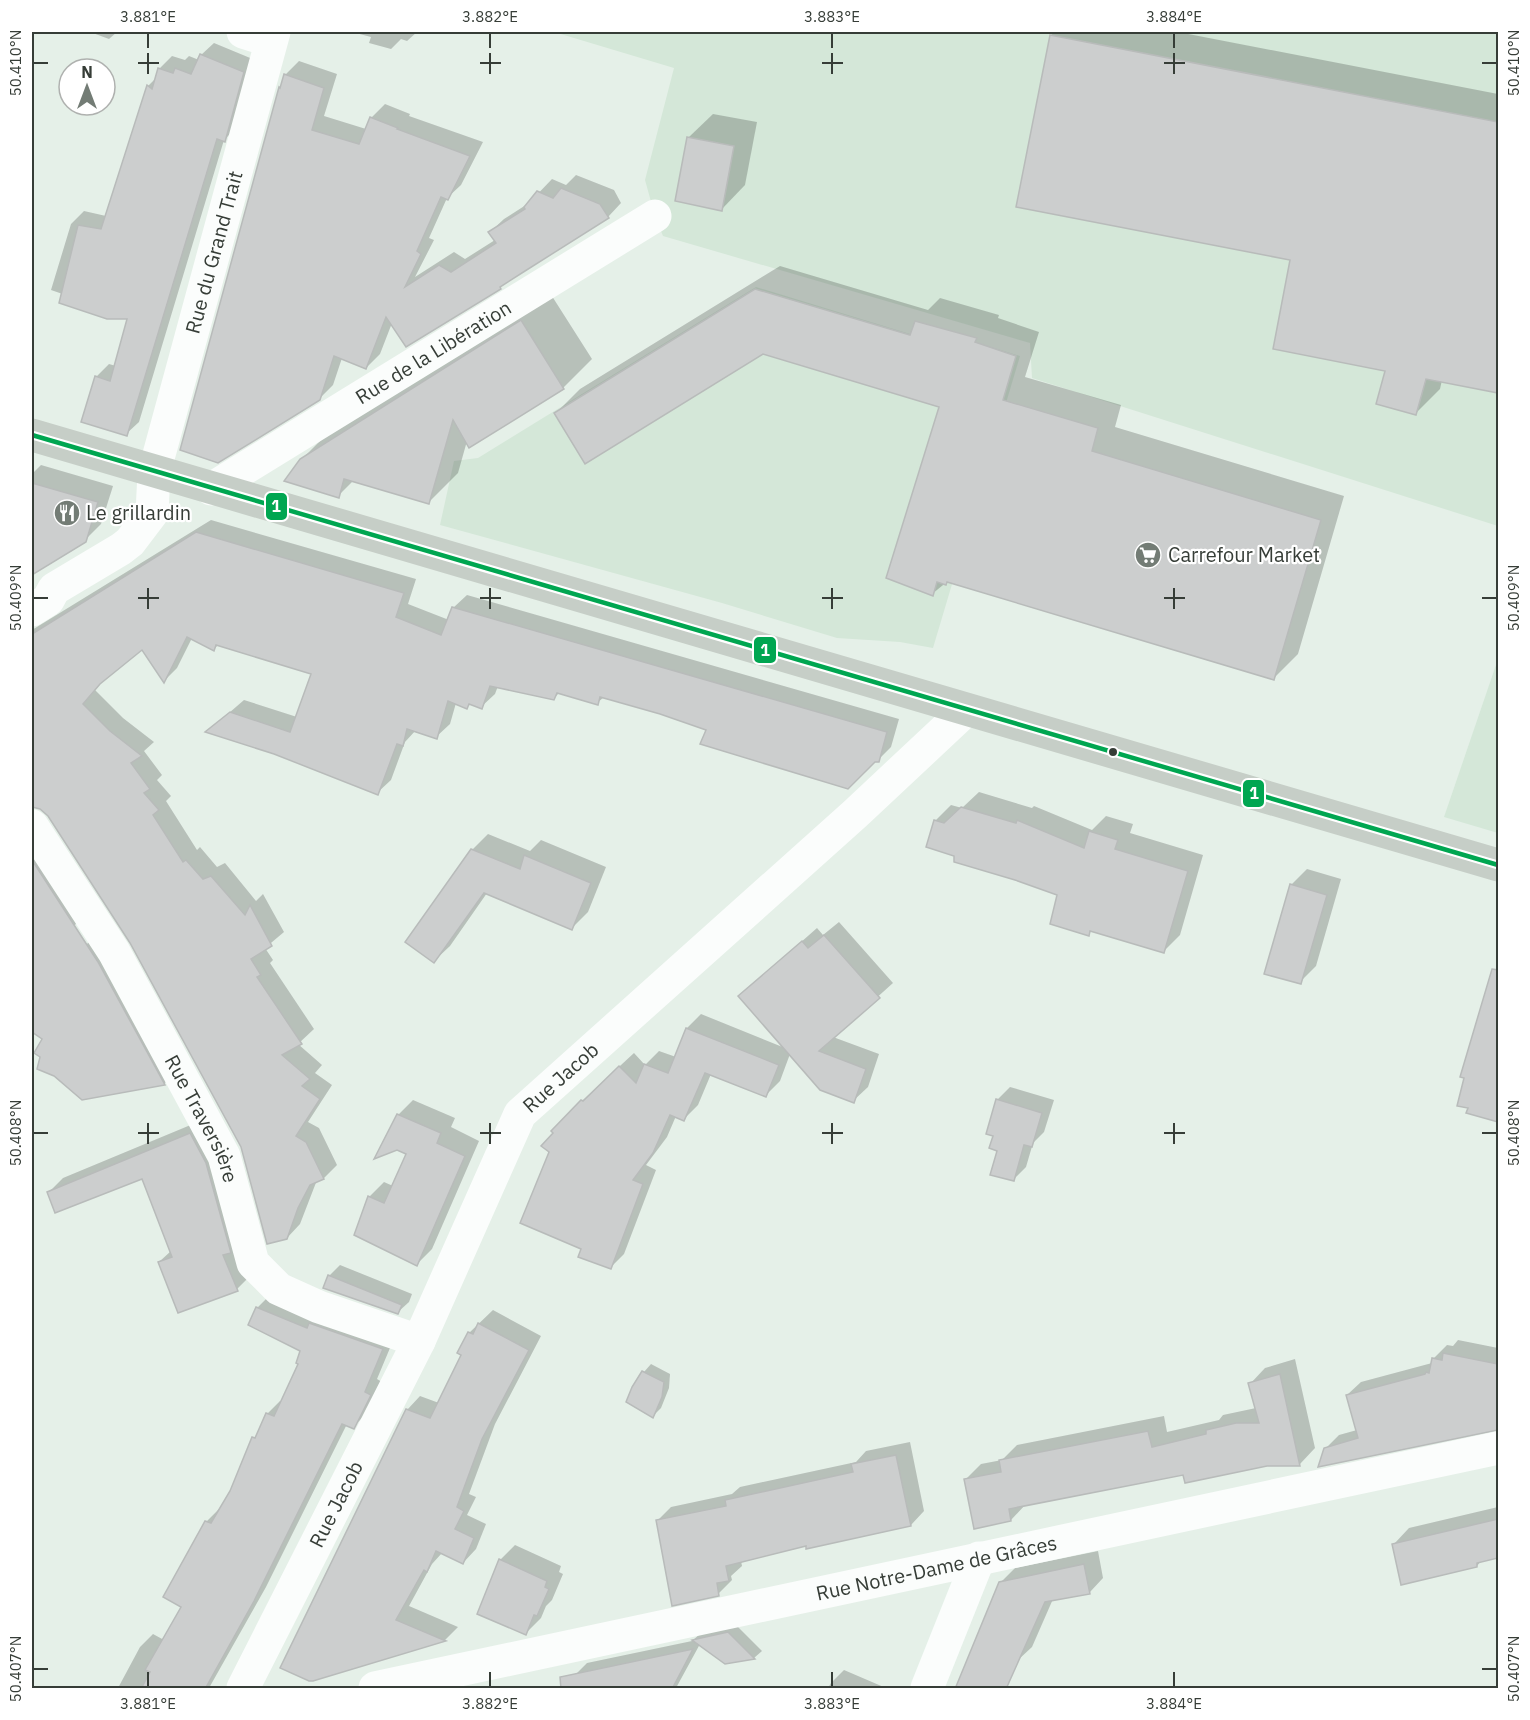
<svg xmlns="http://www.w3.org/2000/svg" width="1530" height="1720" viewBox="0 0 1530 1720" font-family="'IBM Plex Sans',sans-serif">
<rect width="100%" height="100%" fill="#e5f0e8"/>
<g fill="#d4e7d8">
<path d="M554,32H1498V526L1032,378L1030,343L663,236L655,216L645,180L674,68Z"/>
<path d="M756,287L910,334L914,323L1020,356L933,648L900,642L837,638L722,603L440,525L454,461L478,458Z"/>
<path d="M1498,659V833L1444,817Z"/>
</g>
<g fill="#0003">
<path d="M90,32H117L109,39Z"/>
<path d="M352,32H417L407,41L401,39L391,49L369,43L371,37Z"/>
<path d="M1055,32H1178L1498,94V392L1442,380L1440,389L1416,413L1387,370L1291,259L1018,206L1051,35Z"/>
<path d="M214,43L255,60L237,127L224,140L139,422L126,434L96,377L109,364L116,366L129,317L51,290L71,224L84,211L106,216L148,86L157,77L159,69L172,56L185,60L189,56L199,60L201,55Z"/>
<path d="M299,61L337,74L324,116L366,129L371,118L385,104L410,114L409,116L483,142L461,185L447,198L429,238L434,240L415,277L454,252L465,259L495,240L490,232L504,219L529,203L552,179L566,185L576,175L614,190L621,203L608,217L507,280L500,287L406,345L392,323L380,354L366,368L342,358L333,385L319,399L182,449L280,88L286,74Z"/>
<path d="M713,114L757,122L745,185L722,209L689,137Z"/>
<path d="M780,266L928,310L940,298L999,315L998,318L1039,332L1025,377L1121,405L1115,427L1344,496L1298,654L1274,678L948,581L932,594L941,406L763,353L556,413L580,389Z"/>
<path d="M550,293L592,359L563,388L467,441L458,473L429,502L354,480L338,496L301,460L330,431Z"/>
<path d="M41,465L113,486L101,524L81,544L32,574V474Z"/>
<path d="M211,520L416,579L408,604L449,620L453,608L467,595L899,719L891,747L878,760L708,729L661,713L604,697L597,703L560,692L554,698L498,686L495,694L481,707L471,703L467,707L456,703L450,724L436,737L416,730L405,742L391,780L377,793L275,752L207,732L244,700L297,717L313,673L219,644L214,649L192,638L177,668L164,681L143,647L106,677L95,690L123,718L154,742L144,751L162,775L157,780L171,796L166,801L197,850L200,847L217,867L225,863L256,901L263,894L284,932L265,948L273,960L270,963L314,1029L298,1044L322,1065L315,1073L332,1085L308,1122L319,1128L337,1165L324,1178L317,1180L300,1224L287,1238L242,1147L132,942L48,814L41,808L32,806V630Z"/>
<path d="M979,792L1032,808L1034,806L1092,830L1106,816L1133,824L1130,833L1203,855L1180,935L1164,951L1093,930L1088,934L1059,894L956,855L935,821L951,805L962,808Z"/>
<path d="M32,826L87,911L32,975Z"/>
<path d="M488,834L530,851L541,840L606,867L588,912L572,928L487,893L450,946L434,961L472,850Z"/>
<path d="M1307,869L1341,879L1316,966L1300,982L1291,885Z"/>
<path d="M839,922L893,983L833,1037L879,1054L868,1087L853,1101L790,1054L780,1081L766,1095L711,1074L698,1105L684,1119L676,1116L667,1137L646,1165L656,1170L624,1254L610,1268L583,1248L582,1101L634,1053L645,1065L659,1051L676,1057L687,1028L701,1014L785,1048L740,996L817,928L823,935Z"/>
<path d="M101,930L178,1070L164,1084L48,1023L87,944Z"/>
<path d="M1498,976V1121L1468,1112L1488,987Z"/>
<path d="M1010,1087L1054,1100L1044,1132L1033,1143L1026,1167L1014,1179L999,1150L995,1135L997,1100Z"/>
<path d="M413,1100L455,1118L451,1127L479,1141L432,1249L417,1264L369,1197L384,1182L393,1186L408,1153L398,1115Z"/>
<path d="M205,1119L251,1275L237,1289L159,1262L171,1251L143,1177L49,1192L63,1178Z"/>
<path d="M340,1265L412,1294L409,1302L398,1312L325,1287L329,1276Z"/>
<path d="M270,1295L395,1336L377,1379L382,1382L366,1414L353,1427L347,1424L266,1587L209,1688H118L140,1647L153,1634L164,1640L183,1607L165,1597L207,1521L219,1509H221L231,1492L254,1438L259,1432L267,1414L280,1401L282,1402L300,1363L302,1351L257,1308Z"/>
<path d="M493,1310L541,1336L495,1424L469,1494L476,1497L467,1515L486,1524L476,1549L463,1563L442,1553L432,1564L409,1606L458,1627L445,1640L311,1680L407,1410L420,1396L439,1403L463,1355L469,1333Z"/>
<path d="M1458,1340L1498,1348V1428L1325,1449L1339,1435L1357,1430L1347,1395L1361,1382L1432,1363L1434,1358L1447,1345L1453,1346Z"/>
<path d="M1295,1359L1315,1448L1300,1464H1267L1185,1473L1026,1504L1011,1520L965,1480L981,1464L1002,1460L1017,1445L1164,1416L1167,1432L1219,1420L1223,1415L1256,1408L1250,1384L1265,1368Z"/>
<path d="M651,1364L670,1374L669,1388L661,1408L653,1416L644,1372Z"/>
<path d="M910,1442L924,1511L911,1525L807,1545L741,1561L742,1566L731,1576L732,1580L718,1594L657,1521L671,1507L732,1494L740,1487L856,1462L866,1451Z"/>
<path d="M1498,1507V1557L1481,1561L1477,1566L1394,1544L1409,1528Z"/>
<path d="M515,1545L561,1566L559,1572L563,1574L552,1600L546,1606L541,1618L526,1633L500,1560Z"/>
<path d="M1098,1551L1103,1578L1090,1592L1053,1599L1032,1647L1018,1660L1001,1582L1015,1568Z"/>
<path d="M736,1625L762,1651L754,1658L726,1662L700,1644L676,1688H569L576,1674L587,1663L692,1641L701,1633Z"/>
<path d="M844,1670L886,1688H828L831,1683Z"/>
</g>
<g fill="#cccece" stroke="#b8bbba" stroke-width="1.5">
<path d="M1050,35L1498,122V393L1426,379L1416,415L1376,404L1385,371L1273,349L1290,260L1016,207Z"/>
<path d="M200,54L244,72L225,142L217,139L127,436L81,422L95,376L110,381L127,319H107L59,303L78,225L101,229L147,85L152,89L158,68L173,73L175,68L191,74Z"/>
<path d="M284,74L324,88L312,130L359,144L370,117L398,128L397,129L470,156L448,200L441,197L417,251L421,254L405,287L439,265L451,272L496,243L488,232L525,209L524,207L537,191L553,198L561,188L600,204L609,218L525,271L500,287L501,289L406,347L386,317L366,369L334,356L320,400L218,463L180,450L279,87L280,88Z"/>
<path d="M687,137L734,146L722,211L675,201Z"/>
<path d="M755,289L910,335L915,321L977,338L975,342L1016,356L1003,400L1098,428L1092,451L1321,520L1274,680L947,582L946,585L937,582L933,596L886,578L939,407L763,354L585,464L554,413Z"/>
<path d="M521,320L564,389L469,448L453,420L429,504L344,479L339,498L284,481L300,459Z"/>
<path d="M32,483L98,502L86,542L32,575Z"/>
<path d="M196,532L404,593L396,617L441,635L452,607L887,732L879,762H875L848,789L700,744L706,730L660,714L600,697L598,705L557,693L554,700L490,686L482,709L469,704L467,709L448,701L437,739L407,729L403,746L397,744L378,795L274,754L205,732L230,712L290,732L311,674L216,645L214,651L187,637L164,683L142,650L100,684L83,704L110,731L142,756L131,763L150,789L144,793L159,810L153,815L183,862L186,860L203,879L211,876L245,915L250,905L272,946L251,959L261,975L257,977L302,1044L282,1055L310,1079L302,1086L320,1099L296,1136L306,1142L324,1179L310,1185L298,1208L287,1239L267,1244L241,1147L130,943L48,816L40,809L32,807V634Z"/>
<path d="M961,807L1016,823L1017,820L1084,848L1089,831L1118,840L1115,849L1188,871L1164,953L1090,931L1089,936L1050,924L1057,895L1015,880L954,862V856L926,847L934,820L944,823Z"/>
<path d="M471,849L520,869L524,855L591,883L572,930L484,893L434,963L405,942Z"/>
<path d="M32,860L98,962L165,1085L82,1100L54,1076L37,1069L40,1057L34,1053L42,1039L32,1032Z"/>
<path d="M1290,884L1327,895L1301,984L1264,974Z"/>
<path d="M824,935L880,998L819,1051L866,1069L854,1103L820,1090L738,996L802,941L808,948Z"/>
<path d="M1492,969L1498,970V1122L1466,1113L1468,1108L1457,1106L1464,1078L1460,1077Z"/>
<path d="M686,1028L779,1065L766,1097L705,1073L684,1121L670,1115L653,1153L633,1180L643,1184L611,1269L578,1257L581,1249L520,1223L549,1152L541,1146L553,1133L551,1131L581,1100L583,1101L619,1066L636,1083L644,1064L668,1073Z"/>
<path d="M996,1099L1042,1113L1032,1147L1024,1145L1014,1181L990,1175L997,1151L989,1148L993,1136L986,1134Z"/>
<path d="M397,1114L441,1133L437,1143L465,1156L417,1266L354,1235L368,1196L384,1203L406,1154L397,1150L374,1159Z"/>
<path d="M190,1133L206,1163L231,1253L223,1255L238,1291L178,1313L158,1262L172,1257L142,1179L55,1213L47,1192Z"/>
<path d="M328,1275L402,1305L398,1314L323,1288Z"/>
<path d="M256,1307L307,1328L309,1323L383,1349L365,1392L371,1395L354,1429L342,1424L254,1601L205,1689H141L150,1672L145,1670L181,1607L163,1597L205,1521L211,1523L230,1491L252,1437L255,1438L266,1413L274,1416L298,1364L296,1363L300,1351L248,1325Z"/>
<path d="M478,1323L529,1350L482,1439L457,1507L464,1511L455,1529L474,1538L463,1564L436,1551L427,1572L424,1570L396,1620L446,1641L313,1681H309L280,1668L406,1409L430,1418L461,1355L457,1353L468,1332L473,1334Z"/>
<path d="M1443,1353L1498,1364V1430L1318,1467L1324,1448L1358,1438L1346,1395L1425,1374L1426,1372L1429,1373L1432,1358L1442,1360Z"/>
<path d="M642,1371L664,1382L662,1397L653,1418L626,1402L632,1387Z"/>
<path d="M1280,1374L1300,1466H1267L1185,1483L1183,1475L1009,1509L1011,1521L974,1529L964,1479L1001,1472L999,1460L1148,1431L1152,1447L1206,1434V1430L1236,1423H1259L1248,1383Z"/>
<path d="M896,1455L911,1526L806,1549V1546L726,1566L729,1581L717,1583L719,1596L672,1606L656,1520L726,1506L725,1500L853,1472L851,1464Z"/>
<path d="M1498,1519V1558L1477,1563V1567L1401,1585L1392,1544Z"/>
<path d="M499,1559L547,1581L545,1587L549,1589L537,1616L534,1615L526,1635L477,1614Z"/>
<path d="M1084,1564L1090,1594L1045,1602L1006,1689H955L999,1582Z"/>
<path d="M728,1632L755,1659L725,1664L692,1640Z"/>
<path d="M693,1649L672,1689H561L560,1677Z"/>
</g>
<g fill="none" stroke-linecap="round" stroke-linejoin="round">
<g stroke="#fbfdfc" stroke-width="33">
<path d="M243,32L271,41"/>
<path id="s1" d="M211,489L655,216"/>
<path id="s2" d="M32,610L48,600L54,589L121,549L130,542L152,513L154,473L274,32"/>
<path id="s3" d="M32,826L114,952L224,1156L253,1263L279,1289L319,1307L419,1341"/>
<path id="s4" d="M243,1688L419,1341L520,1114L855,814L966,710"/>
<path id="s5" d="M375,1688C750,1609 1124,1527 1498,1448"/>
<path d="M927,1688L979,1558"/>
</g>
<path stroke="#c6cec7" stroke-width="33" d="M32,435L1498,865"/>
<defs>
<path id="bus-1" d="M32,435L1498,865"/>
</defs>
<use href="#bus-1" stroke="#fff" stroke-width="9"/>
<use href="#bus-1" stroke="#00a651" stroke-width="4.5"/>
</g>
<path fill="none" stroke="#363d37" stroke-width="2" d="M148,33V48M490,33V48M832,33V48M1174,33V48M148,53V74M490,53V74M832,53V74M1174,53V74M33,63H48M138,63H159M480,63H501M822,63H843M1164,63H1185M1482,63H1497M148,588V609M490,588V609M832,588V609M1174,588V609M33,598H48M138,598H159M480,598H501M822,598H843M1164,598H1185M1482,598H1497M148,1123V1144M490,1123V1144M832,1123V1144M1174,1123V1144M33,1133H48M138,1133H159M480,1133H501M822,1133H843M1164,1133H1185M1482,1133H1497M33,1669H48M1482,1669H1497M148,1672V1687M490,1672V1687M832,1672V1687M1174,1672V1687"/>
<defs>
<symbol id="restaurant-disc" viewBox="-11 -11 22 22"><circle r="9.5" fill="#737c75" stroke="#fff"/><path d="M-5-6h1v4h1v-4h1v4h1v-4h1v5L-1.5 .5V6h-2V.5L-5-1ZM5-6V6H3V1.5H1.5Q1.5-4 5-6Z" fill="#fff"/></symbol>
<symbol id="supermarket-disc" viewBox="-11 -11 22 22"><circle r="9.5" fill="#737c75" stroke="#fff"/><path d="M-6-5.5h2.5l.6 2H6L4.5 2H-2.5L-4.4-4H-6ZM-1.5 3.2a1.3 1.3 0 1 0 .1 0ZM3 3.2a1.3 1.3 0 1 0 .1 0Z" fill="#fff"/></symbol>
</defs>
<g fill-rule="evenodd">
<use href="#restaurant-disc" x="52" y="498" width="30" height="30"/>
<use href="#supermarket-disc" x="1133" y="540" width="30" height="30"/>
</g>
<circle fill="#363d37" stroke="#fff" stroke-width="2" cx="1113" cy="752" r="5"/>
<g text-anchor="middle" stroke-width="4.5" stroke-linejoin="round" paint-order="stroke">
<g font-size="20" fill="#363d37" stroke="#fff">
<text dy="7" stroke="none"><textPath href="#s2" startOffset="426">Rue du Grand Trait</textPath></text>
<text dy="7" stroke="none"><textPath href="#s1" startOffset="261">Rue de la Libération</textPath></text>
<text dy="7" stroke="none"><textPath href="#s4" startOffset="692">Rue Jacob</textPath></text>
<text dy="7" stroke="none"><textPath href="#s3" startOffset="339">Rue Traversière</textPath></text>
<text dy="7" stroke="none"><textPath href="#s4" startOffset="206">Rue Jacob</textPath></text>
<text dy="7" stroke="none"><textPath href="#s5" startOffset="574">Rue Notre-Dame de Grâces</textPath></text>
</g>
<g font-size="20" fill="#363d37" stroke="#fff" text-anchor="start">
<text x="86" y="520">Le grillardin</text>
<text x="1168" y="562">Carrefour Market</text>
</g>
</g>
<g stroke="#fff" stroke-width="2">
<rect x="265" y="492" width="23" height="29" rx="6" fill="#00a651"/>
<rect x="753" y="636" width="24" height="28" rx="6" fill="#00a651"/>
<rect x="1242" y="779" width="23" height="29" rx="6" fill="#00a651"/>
</g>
<g font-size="16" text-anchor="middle" font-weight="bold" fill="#fff">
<text x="276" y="512">1</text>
<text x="765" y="656">1</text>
<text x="1254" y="799">1</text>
</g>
<rect width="1530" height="1720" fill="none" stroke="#ffffff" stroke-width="66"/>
<g transform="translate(87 87)"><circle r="28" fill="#ffffff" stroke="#afb1af" stroke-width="1.5"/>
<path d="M0-4.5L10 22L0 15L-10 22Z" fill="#737c75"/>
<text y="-9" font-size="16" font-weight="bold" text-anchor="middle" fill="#363d37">N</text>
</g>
<rect x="33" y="33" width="1464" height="1654" fill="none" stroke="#363d37" stroke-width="2"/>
<g font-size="15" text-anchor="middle" fill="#363d37">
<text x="148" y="22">3.881°E</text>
<text x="490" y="22">3.882°E</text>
<text x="832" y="22">3.883°E</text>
<text x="1174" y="22">3.884°E</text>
<text transform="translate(16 63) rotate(-90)" y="5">50.410°N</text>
<text transform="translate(1514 63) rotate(-90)" y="5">50.410°N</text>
<text transform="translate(16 598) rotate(-90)" y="5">50.409°N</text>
<text transform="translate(1514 598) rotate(-90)" y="5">50.409°N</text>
<text transform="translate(16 1133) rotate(-90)" y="5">50.408°N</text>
<text transform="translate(1514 1133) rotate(-90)" y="5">50.408°N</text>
<text transform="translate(16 1669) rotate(-90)" y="5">50.407°N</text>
<text transform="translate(1514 1669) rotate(-90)" y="5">50.407°N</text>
<text x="148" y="1709">3.881°E</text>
<text x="490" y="1709">3.882°E</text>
<text x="832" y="1709">3.883°E</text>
<text x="1174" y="1709">3.884°E</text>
</g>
</svg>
